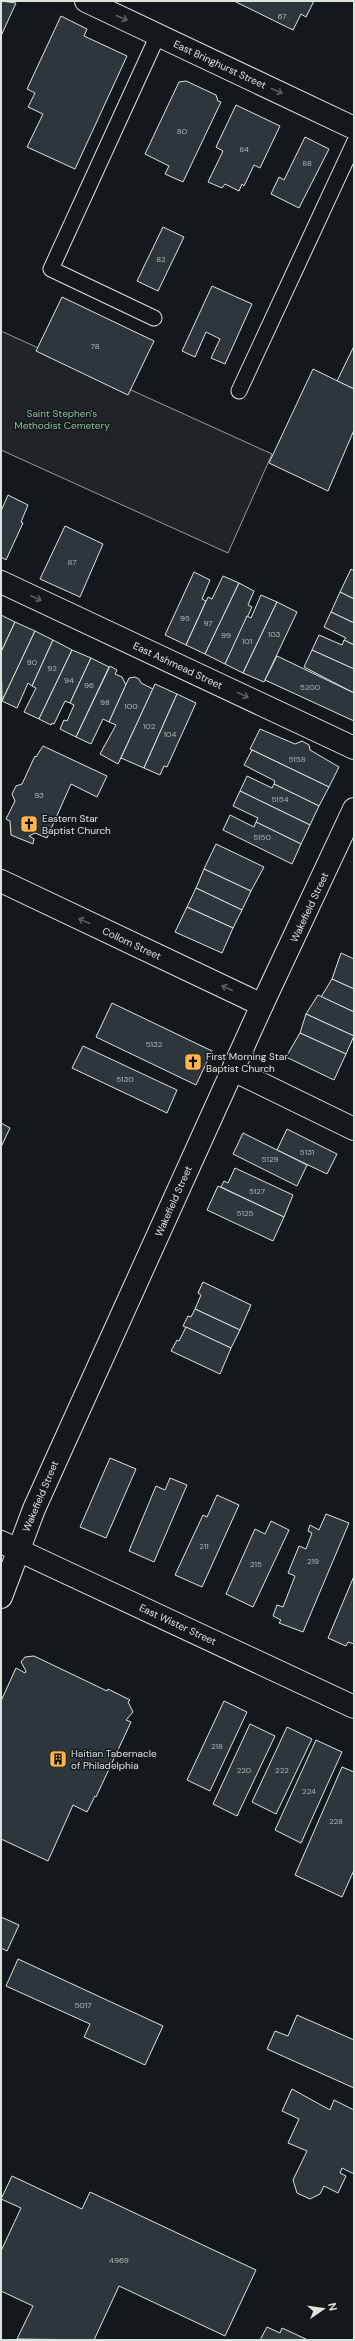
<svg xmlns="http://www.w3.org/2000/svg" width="355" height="2341" viewBox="0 0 355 2341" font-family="'DM Sans',sans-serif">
<rect width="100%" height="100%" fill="#14181c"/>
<path fill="#202428" stroke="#939e99" d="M1,331L272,454L228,553L1,450Z"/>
<g fill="#2c363c" stroke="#d8e6dc">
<path d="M1,1L16,3L1,36Z"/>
<path d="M234,1H314L306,17L301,14L293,30Z"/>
<path d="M61,16L87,29L84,36L127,56L75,169L27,147L43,114L28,107L35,93L27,89Z"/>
<path d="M186,81L216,95L218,101L221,102L183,182L165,174L169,166L145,154L179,82Z"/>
<path d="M236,105L280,126L260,168L254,165L244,186L242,184L239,191L225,184L222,188L208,182L223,151L216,147Z"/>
<path d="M305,137L329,149L299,208L271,194L279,177L284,180Z"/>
<path d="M163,227L184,237L158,291L137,281Z"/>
<path d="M212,286L252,304L225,364L211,358L220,339L206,332L195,357L182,351Z"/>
<path d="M62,297L154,341L128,395L36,351Z"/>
<path d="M354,346V389L337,381Z"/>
<path d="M313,369L354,389V430L328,491L269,463Z"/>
<path d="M8,495L28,505L21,522L23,523L6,560L1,557V511Z"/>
<path d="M65,526L103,544L80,597L40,579Z"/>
<path d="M351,569L354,571V599L340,592Z"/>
<path d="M194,572L210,580L202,599L206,601L186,645L165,635Z"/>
<path d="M223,576L239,583L205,654L186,645L208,597L212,599Z"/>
<path d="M239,583L254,591L248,605L252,607L225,664L205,654Z"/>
<path d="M340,592L354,599V623L331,612Z"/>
<path d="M261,595L277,602L243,673L225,664L247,616L251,618Z"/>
<path d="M277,602L297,612L264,682L243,673Z"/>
<path d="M331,612L354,623V645L344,640L346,638L324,627Z"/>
<path d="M1,615L15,622L1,652Z"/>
<path d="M15,622L35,631L2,701L1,652Z"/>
<path d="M35,631L53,640L32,686L28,683L17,708L2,701Z"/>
<path d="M319,635L342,645L344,640L354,645V669L312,650Z"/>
<path d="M53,640L72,650L39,719L24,712L36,688L32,686Z"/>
<path d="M72,650L91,658L70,703L65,701L54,724L52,723L51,725L39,719Z"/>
<path d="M312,650L354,669V693L304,667Z"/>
<path d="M277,656L354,693V721L265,680Z"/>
<path d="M91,658L109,667L76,737L60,729L64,720L67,721L74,705L70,703Z"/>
<path d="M110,666L117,670L115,674L122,677L126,685L109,722L103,719L91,744L76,737Z"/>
<path d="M135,677L139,679L141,683L153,689L118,764L100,754L116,725L109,722L129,678Z"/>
<path d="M155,684L177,694L144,768L121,758Z"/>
<path d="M177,694L196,703L167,767L164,766L160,775L144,768Z"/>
<path d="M260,729L295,744L302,741L309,745L310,750L339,767L329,787L250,749Z"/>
<path d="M43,746L107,776L97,797L71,784L47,838L35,833L29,836L34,839L33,844L11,835L10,821L6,819L15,801L12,794L16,786L22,784L35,756L36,757Z"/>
<path d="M252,750L329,787L319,806L274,784L275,781L244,765Z"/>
<path d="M247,776L272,788L274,784L319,806L310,825L240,791Z"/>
<path d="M240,791L310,825L301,844L256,822L258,818L233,806Z"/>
<path d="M230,815L254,827L256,822L301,844L292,864L223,830Z"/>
<path d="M216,844L264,867L251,891L204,869Z"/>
<path d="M204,869L251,891L242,910L196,888Z"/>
<path d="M196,888L242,910L233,928L187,907Z"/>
<path d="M187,907L233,928L222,953L175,932Z"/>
<path d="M341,953L354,959V989L332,979Z"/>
<path d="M332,979L354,989V1012L321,997Z"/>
<path d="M318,995L354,1012V1036L306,1014Z"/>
<path d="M112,1003L212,1051L196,1085L96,1037Z"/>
<path d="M306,1014L354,1036L346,1054L300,1033Z"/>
<path d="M300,1033L346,1054L334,1080L286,1057Z"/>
<path d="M83,1046L177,1090L167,1113L72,1068Z"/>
<path d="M1,1123L10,1128L1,1147Z"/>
<path d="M287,1129L337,1154L327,1174L277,1150Z"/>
<path d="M243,1133L307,1165L297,1186L233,1154Z"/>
<path d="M235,1168L293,1195L284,1217L221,1187L224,1181L228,1183Z"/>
<path d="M218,1186L284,1217L273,1241L207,1210Z"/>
<path d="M203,1282L251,1305L240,1330L195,1309L201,1295L198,1293Z"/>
<path d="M195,1309L240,1330L231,1348L183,1326L188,1316L191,1317Z"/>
<path d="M186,1327L231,1348L220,1374L171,1351L177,1340L179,1341Z"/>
<path d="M110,1458L136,1469L106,1538L80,1527Z"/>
<path d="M170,1478L187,1485L154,1562L129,1551L156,1486L165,1490Z"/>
<path d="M217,1495L239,1505L202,1587L175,1575L203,1515L207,1517Z"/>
<path d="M326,1514L349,1523L303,1632L279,1623L281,1620L273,1616L277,1605L283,1607L295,1576L288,1573L299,1546L306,1549L312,1533L308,1531L310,1525L319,1530Z"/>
<path d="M271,1521L289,1530L253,1607L226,1594L255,1529L265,1534Z"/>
<path d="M354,1576V1644L348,1642L346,1646L328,1638Z"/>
<path d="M34,1656L107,1691L108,1689L130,1700L128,1702L133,1712L126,1720L131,1722L96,1797L95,1796L87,1812L73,1805L48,1861L1,1839V1701L16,1668L25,1673L26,1671L21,1662L25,1657Z"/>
<path d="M224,1701L247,1712L210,1791L187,1780Z"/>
<path d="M250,1724L275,1736L237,1816L213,1804Z"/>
<path d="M287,1727L312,1739L276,1814L252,1802Z"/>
<path d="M316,1740L342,1752L301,1843L275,1830Z"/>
<path d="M342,1767L354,1772V1870L342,1897L295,1875Z"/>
<path d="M1,1917L19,1925L7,1951L1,1948Z"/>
<path d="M18,1959L163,2026L145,2065L84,2037L90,2024L6,1986Z"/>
<path d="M297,2015L354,2040V2088L267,2049L275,2031L288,2036Z"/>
<path d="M292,2089L330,2110L334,2100L354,2110V2174L342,2168L340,2173L346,2176L338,2193L324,2186L320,2194L310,2199L297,2193L293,2180L307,2151L288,2143L299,2119L282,2111Z"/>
<path d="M12,2176L82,2209L90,2192L256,2270L225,2336L119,2286L94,2340L17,2339L33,2306L1,2291V2251L21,2208L1,2199Z"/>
<path d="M267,2327L280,2333L282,2328L308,2340H260Z"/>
</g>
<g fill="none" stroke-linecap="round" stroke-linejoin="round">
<defs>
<g id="lane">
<path d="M154,318L51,269L158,35"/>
<path d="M239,391L354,143"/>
</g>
<g id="street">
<path d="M86,1L354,128"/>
<path d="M1,582L354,748"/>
<path d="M1,881L262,1005"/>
<path d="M233,1070L354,1129"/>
<path d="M1,1542L354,1707"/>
<path d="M1,1597L34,1509L262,1005L354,809"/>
</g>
</defs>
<use href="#lane" stroke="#d8e6dc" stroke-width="17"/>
<use href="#street" stroke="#d8e6dc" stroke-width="24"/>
<use href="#lane" stroke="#14181c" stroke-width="15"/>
<use href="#street" stroke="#14181c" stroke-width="22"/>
</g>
<defs><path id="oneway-shaft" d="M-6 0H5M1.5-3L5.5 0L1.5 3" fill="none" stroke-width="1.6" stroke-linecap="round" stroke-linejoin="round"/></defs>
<g stroke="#59605f">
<use href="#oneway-shaft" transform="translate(122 18) rotate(25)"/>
<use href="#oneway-shaft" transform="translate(277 91) rotate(25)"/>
<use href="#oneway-shaft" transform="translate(36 598) rotate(25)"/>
<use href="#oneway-shaft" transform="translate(243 695) rotate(25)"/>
<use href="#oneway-shaft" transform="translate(84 921) rotate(-155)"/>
<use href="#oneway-shaft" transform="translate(227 988) rotate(-155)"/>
</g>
<defs>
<symbol id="church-square" viewBox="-11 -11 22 22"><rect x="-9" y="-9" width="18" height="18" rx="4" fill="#ffb74d" stroke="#14181c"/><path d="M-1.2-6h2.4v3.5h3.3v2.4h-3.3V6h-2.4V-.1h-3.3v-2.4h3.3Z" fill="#111"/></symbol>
<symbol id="building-square" viewBox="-11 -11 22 22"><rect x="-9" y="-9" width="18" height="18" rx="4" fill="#ffb74d" stroke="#14181c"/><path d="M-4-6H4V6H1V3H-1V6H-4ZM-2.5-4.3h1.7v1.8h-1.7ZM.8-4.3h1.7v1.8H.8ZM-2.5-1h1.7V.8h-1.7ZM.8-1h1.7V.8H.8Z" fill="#111"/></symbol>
</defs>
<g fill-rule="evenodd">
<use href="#church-square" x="19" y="814" width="20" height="20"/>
<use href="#church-square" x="183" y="1052" width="20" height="20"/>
<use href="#building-square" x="48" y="1749" width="20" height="20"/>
</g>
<g text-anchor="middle" stroke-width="3" stroke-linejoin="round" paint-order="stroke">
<g font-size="8" fill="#adbab4">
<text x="282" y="19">67</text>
<text x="182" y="134">80</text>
<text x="244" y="152">84</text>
<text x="307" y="166">88</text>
<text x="161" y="262">82</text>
<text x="95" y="349">78</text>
<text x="72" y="565">87</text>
<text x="185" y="621">95</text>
<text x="208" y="626">97</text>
<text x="274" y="637">103</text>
<text x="226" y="638">99</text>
<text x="247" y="644">101</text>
<text x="32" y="665">90</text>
<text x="52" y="671">92</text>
<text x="69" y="683">94</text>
<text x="89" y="688">96</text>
<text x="310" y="690">5200</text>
<text x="105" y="705">98</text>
<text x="131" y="709">100</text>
<text x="149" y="729">102</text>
<text x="170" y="737">104</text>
<text x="297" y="762">5158</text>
<text x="39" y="798">93</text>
<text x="280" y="802">5154</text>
<text x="262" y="840">5150</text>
<text x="154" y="1047">5132</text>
<text x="125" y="1082">5130</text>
<text x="307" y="1155">5131</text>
<text x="270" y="1162">5129</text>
<text x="257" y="1194">5127</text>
<text x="245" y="1216">5125</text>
<text x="204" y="1549">211</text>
<text x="313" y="1564">219</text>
<text x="256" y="1567">215</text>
<text x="217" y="1749">218</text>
<text x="244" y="1773">220</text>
<text x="282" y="1773">222</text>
<text x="309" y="1794">224</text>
<text x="336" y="1824">228</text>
<text x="83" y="2008">5017</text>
<text x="119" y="2263">4969</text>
</g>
<g font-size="10" fill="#d8e6dc" stroke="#14181c">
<text transform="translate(220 64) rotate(25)" y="4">East Bringhurst Street</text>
<text transform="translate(178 665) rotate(25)" y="4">East Ashmead Street</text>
<text transform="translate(309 907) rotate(-65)" y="4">Wakefield Street</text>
<text transform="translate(132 943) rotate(25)" y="4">Collom Street</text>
<text transform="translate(173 1201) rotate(-66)" y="4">Wakefield Street</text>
<text transform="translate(40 1496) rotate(-67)" y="4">Wakefield Street</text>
<text transform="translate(178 1624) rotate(25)" y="4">East Wister Street</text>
</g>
<g font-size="10" fill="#8ac095" stroke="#14181c">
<text x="62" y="417">Saint Stephen's<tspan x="62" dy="12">Methodist Cemetery</tspan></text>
</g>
<g font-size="10" fill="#d8e6dc" stroke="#14181c" text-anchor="start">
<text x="42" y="822">Eastern Star<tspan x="42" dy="12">Baptist Church</tspan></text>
<text x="206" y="1060">First Morning Star<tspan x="206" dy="12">Baptist Church</tspan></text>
<text x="71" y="1757">Haitian Tabernacle<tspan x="71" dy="12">of Philadelphia</tspan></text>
</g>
</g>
<rect width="355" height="2341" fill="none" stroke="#d8e6dc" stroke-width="4"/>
<g transform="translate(323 2309) rotate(77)" stroke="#14181c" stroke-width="3" paint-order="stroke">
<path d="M0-3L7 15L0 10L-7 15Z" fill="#d8e6dc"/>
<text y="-6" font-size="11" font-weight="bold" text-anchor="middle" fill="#d8e6dc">N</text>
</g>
</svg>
